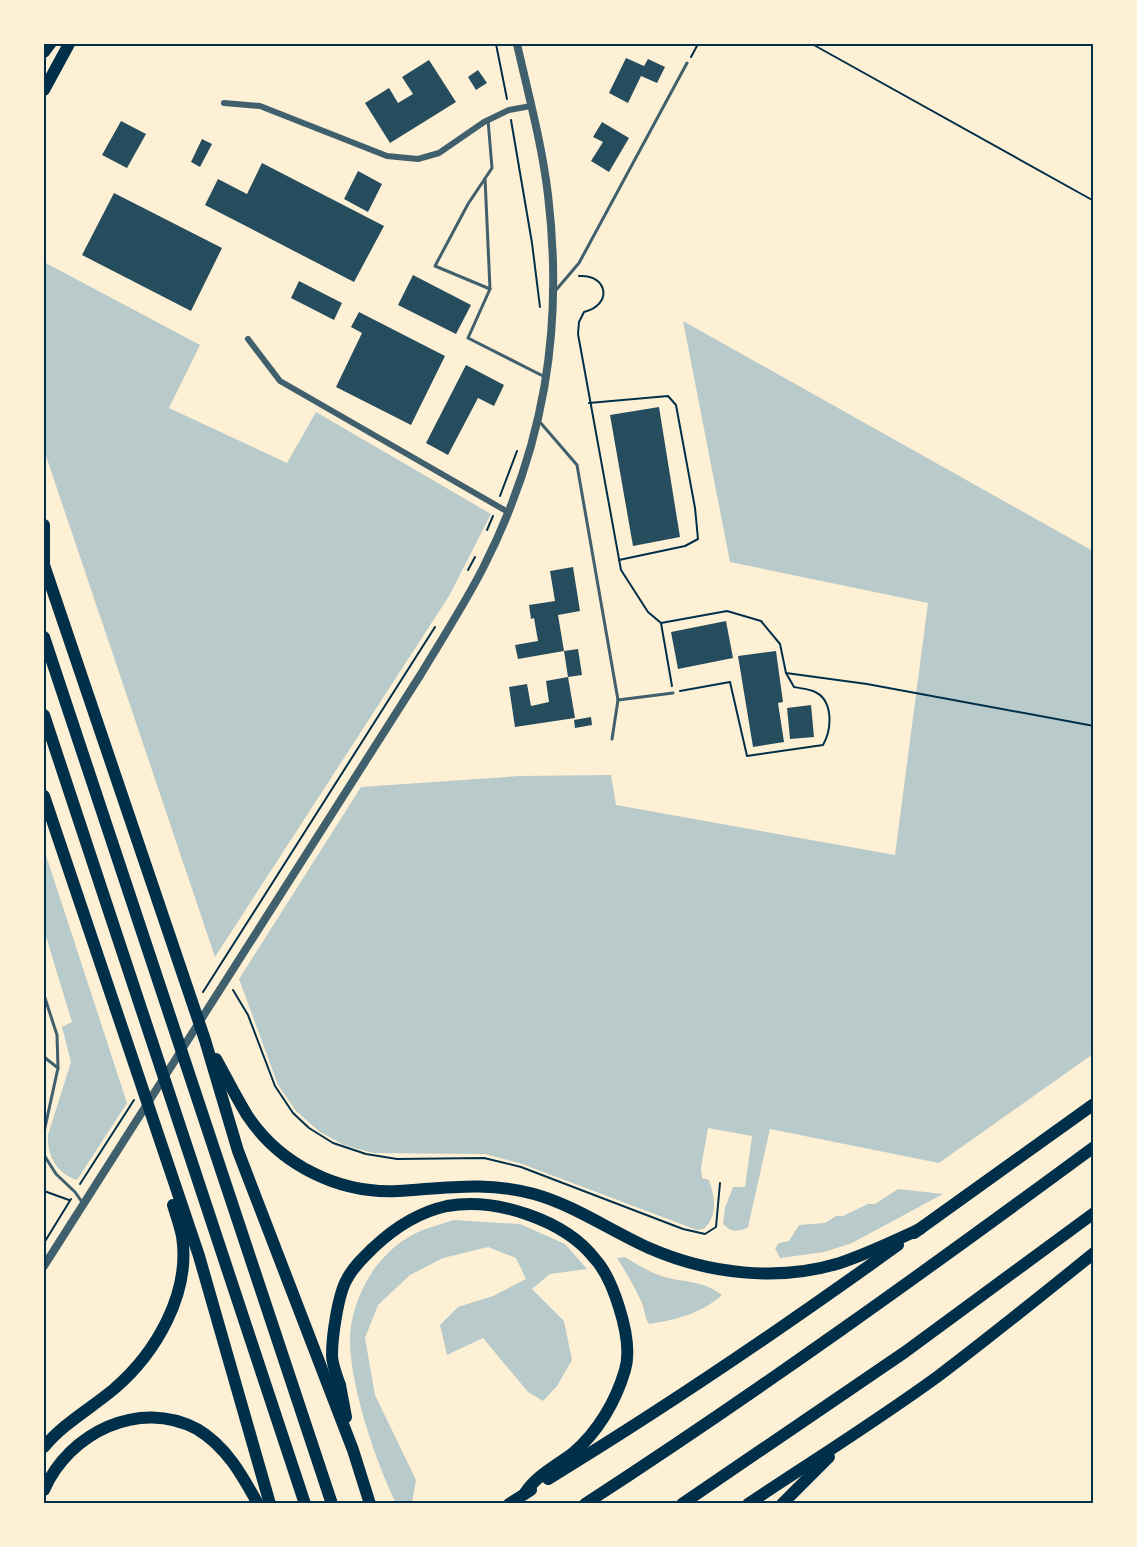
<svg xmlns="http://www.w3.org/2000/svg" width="1137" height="1547" viewBox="0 0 1137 1547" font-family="'Open Sans',sans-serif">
<rect width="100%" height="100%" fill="#fdf0d5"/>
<g fill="#b9caca">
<path d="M44,262L200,345L169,408L287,463L316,412L491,514L449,596L215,957L44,450Z"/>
<path d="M683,321L1093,551V1054L939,1163L770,1129L748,1227C738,1233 731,1232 723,1224L725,1208L733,1187H745L752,1136L708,1128L701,1168L702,1178L709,1180C715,1197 718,1215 704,1229L697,1230L522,1164L485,1154L373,1153L344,1145L320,1132L296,1111L278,1085L239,979L361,787L520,776L611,775L616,805L895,855L928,603L730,562Z"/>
<path d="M44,849L127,1103L77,1180C57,1173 47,1157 48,1135L71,1062L62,1027L72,1022L44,930Z"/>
<path d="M898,1189L943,1194L852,1243L824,1252L780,1258L775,1248L779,1243L789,1241L799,1225L825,1223L836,1216H843L868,1204H875Z"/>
<path d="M453,1220L520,1224L565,1244L587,1269L550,1274L532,1289L564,1321L572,1360L557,1386L543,1401L528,1392L483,1338L447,1355L440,1325L458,1307L493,1296L526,1279L516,1258L488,1247L443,1258L410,1275L378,1305L365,1338L375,1395L416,1480L412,1503H396C376,1463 344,1371 351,1326C357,1289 379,1252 414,1234C425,1228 440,1225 453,1220Z"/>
<path d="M625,1257C639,1266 656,1276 673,1279C693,1283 704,1282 722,1295C702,1313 676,1320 649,1324C644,1317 645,1309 641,1301C634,1286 626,1272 617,1258Z"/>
</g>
<g fill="#264d5e">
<path d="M626,58L644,66L648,59L665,67L657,83L641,76L628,103L609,93Z"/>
<path d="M429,60L456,102L390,143L365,103L389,88L398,103L413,94L402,77Z"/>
<path d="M478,70L487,83L476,90L468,77Z"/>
<path d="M121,121L146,134L127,168L102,155Z"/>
<path d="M602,122L629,138L609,172L591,161L603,142L593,137Z"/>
<path d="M202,139L212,144L200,167L191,162Z"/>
<path d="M262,163L384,226L354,282L205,205L218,179L247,194Z"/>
<path d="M358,171L382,184L368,212L344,199Z"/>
<path d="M114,193L222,248L191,311L82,255Z"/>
<path d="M413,275L471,305L456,334L398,305Z"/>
<path d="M299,281L342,303L334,320L291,298Z"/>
<path d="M359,312L445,356L411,425L336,387L362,333L351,327Z"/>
<path d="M466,365L504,385L494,406L478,398L448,455L426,443Z"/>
<path d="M659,407L680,537L633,546L610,415Z"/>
<path d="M573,567L580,611L558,615L564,651L518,659L515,645L538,641L534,618L531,619L529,605L555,601L550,571Z"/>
<path d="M726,621L733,658L678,669L671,632Z"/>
<path d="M578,649L582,675L568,677L564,651Z"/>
<path d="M776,651L783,702L778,703L784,742L753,747L738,656Z"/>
<path d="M568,677L575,718L515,727L509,687L527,684L531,706L549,702L546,681Z"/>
<path d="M811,705L814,737L790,739L787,708Z"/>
<path d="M591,717L592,725L575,728L574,720Z"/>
</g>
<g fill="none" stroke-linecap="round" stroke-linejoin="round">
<g stroke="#003049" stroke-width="2">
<path d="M496,44L507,99"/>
<path d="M812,44L1094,201"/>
<path d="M691,57L698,44"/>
<path d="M511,120L532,243L540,307"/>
<path d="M579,276C608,274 613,305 584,312L579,322L578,334L621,570L648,612L661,623L727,611L761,621L780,644L786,673L794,687C800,688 807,689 813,691C834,699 832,729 823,745L747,756L730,682L680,691"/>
<path d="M589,403L668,396L676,405L695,508L698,539L685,546L619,560"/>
<path d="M500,496L517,451"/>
<path d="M487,530L493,516"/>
<path d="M468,570L475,557"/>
<path d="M661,623L672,686"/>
<path d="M786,673L867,684L1094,726"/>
<path d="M233,990L248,1015L275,1086L293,1113L309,1128L333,1143L366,1154L397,1159L484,1158L521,1167L683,1229L705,1234L716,1227L720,1183"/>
<path d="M203,992L435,627"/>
<path d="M80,1184L134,1100"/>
<path d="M44,1191L69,1200"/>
<path d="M44,1243L71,1199"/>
</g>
<g stroke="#3f606c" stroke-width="3">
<path d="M485,178L490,289L435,266L468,204L492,168L488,120"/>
<path d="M490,289L468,338L543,376"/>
<path d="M556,290L579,263L687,63"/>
<path d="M539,421L577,465L618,700L612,739"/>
<path d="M618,700L673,693"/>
<path d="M44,995L57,1035L58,1068L44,1132"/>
<path d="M44,1057L58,1068"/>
<path d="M44,1155L56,1174L75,1192L82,1202"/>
</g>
<g stroke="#3f606c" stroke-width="6">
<path d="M224,103L260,106L387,156L418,159L439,153L484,122L509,110L531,106"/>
<path d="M248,339L280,381L508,512"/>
</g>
<path stroke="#3f606c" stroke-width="8" d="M44,1266L421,674C442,639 464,605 483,568C544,448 564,329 548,195C542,144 528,93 517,44"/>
<g stroke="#003049" stroke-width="12">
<path d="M44,52L50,44"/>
<path d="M44,90L69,44"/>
<path d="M44,525V565"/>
<path d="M44,565L205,1040L238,1151L353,1450L370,1504"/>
<path d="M44,637L332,1504"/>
<path d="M44,715L305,1504"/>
<path d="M44,796L199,1256L270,1504"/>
<path d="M216,1059C226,1077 236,1097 247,1115C280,1165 339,1194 398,1191C447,1188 485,1181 534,1194C574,1205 611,1231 649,1248C708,1274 778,1282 840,1263C867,1254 894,1241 920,1229"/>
<path d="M914,1233L1094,1104"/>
<path d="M346,1417C344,1406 342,1396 340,1385C337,1376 332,1365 332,1355C332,1337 338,1294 347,1279C353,1267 363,1258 373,1248C393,1229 419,1212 447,1206C495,1197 565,1220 595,1259C607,1272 614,1291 619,1307C625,1326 631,1350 625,1370C616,1401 598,1432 573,1453C556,1466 537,1475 525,1493"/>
<path d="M44,1447C64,1423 90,1409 114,1389C156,1353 191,1293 182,1236C180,1226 176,1215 173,1205"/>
<path d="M548,1479C668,1406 784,1327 898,1245"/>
<path d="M44,1490C69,1433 139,1398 197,1429C226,1446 242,1475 258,1504"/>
<path d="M509,1504L531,1490"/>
<path d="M585,1504C759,1391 927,1270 1094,1147"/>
<path d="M682,1504L905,1352L1094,1213"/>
<path d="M748,1504C811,1462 875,1422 937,1377C990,1337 1042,1295 1094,1253"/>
<path d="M782,1504L829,1457"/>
</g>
</g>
<rect width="1137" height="1547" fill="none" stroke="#fdf0d5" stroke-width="90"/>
<rect x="45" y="45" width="1047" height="1457" fill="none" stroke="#003049" stroke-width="2"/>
</svg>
